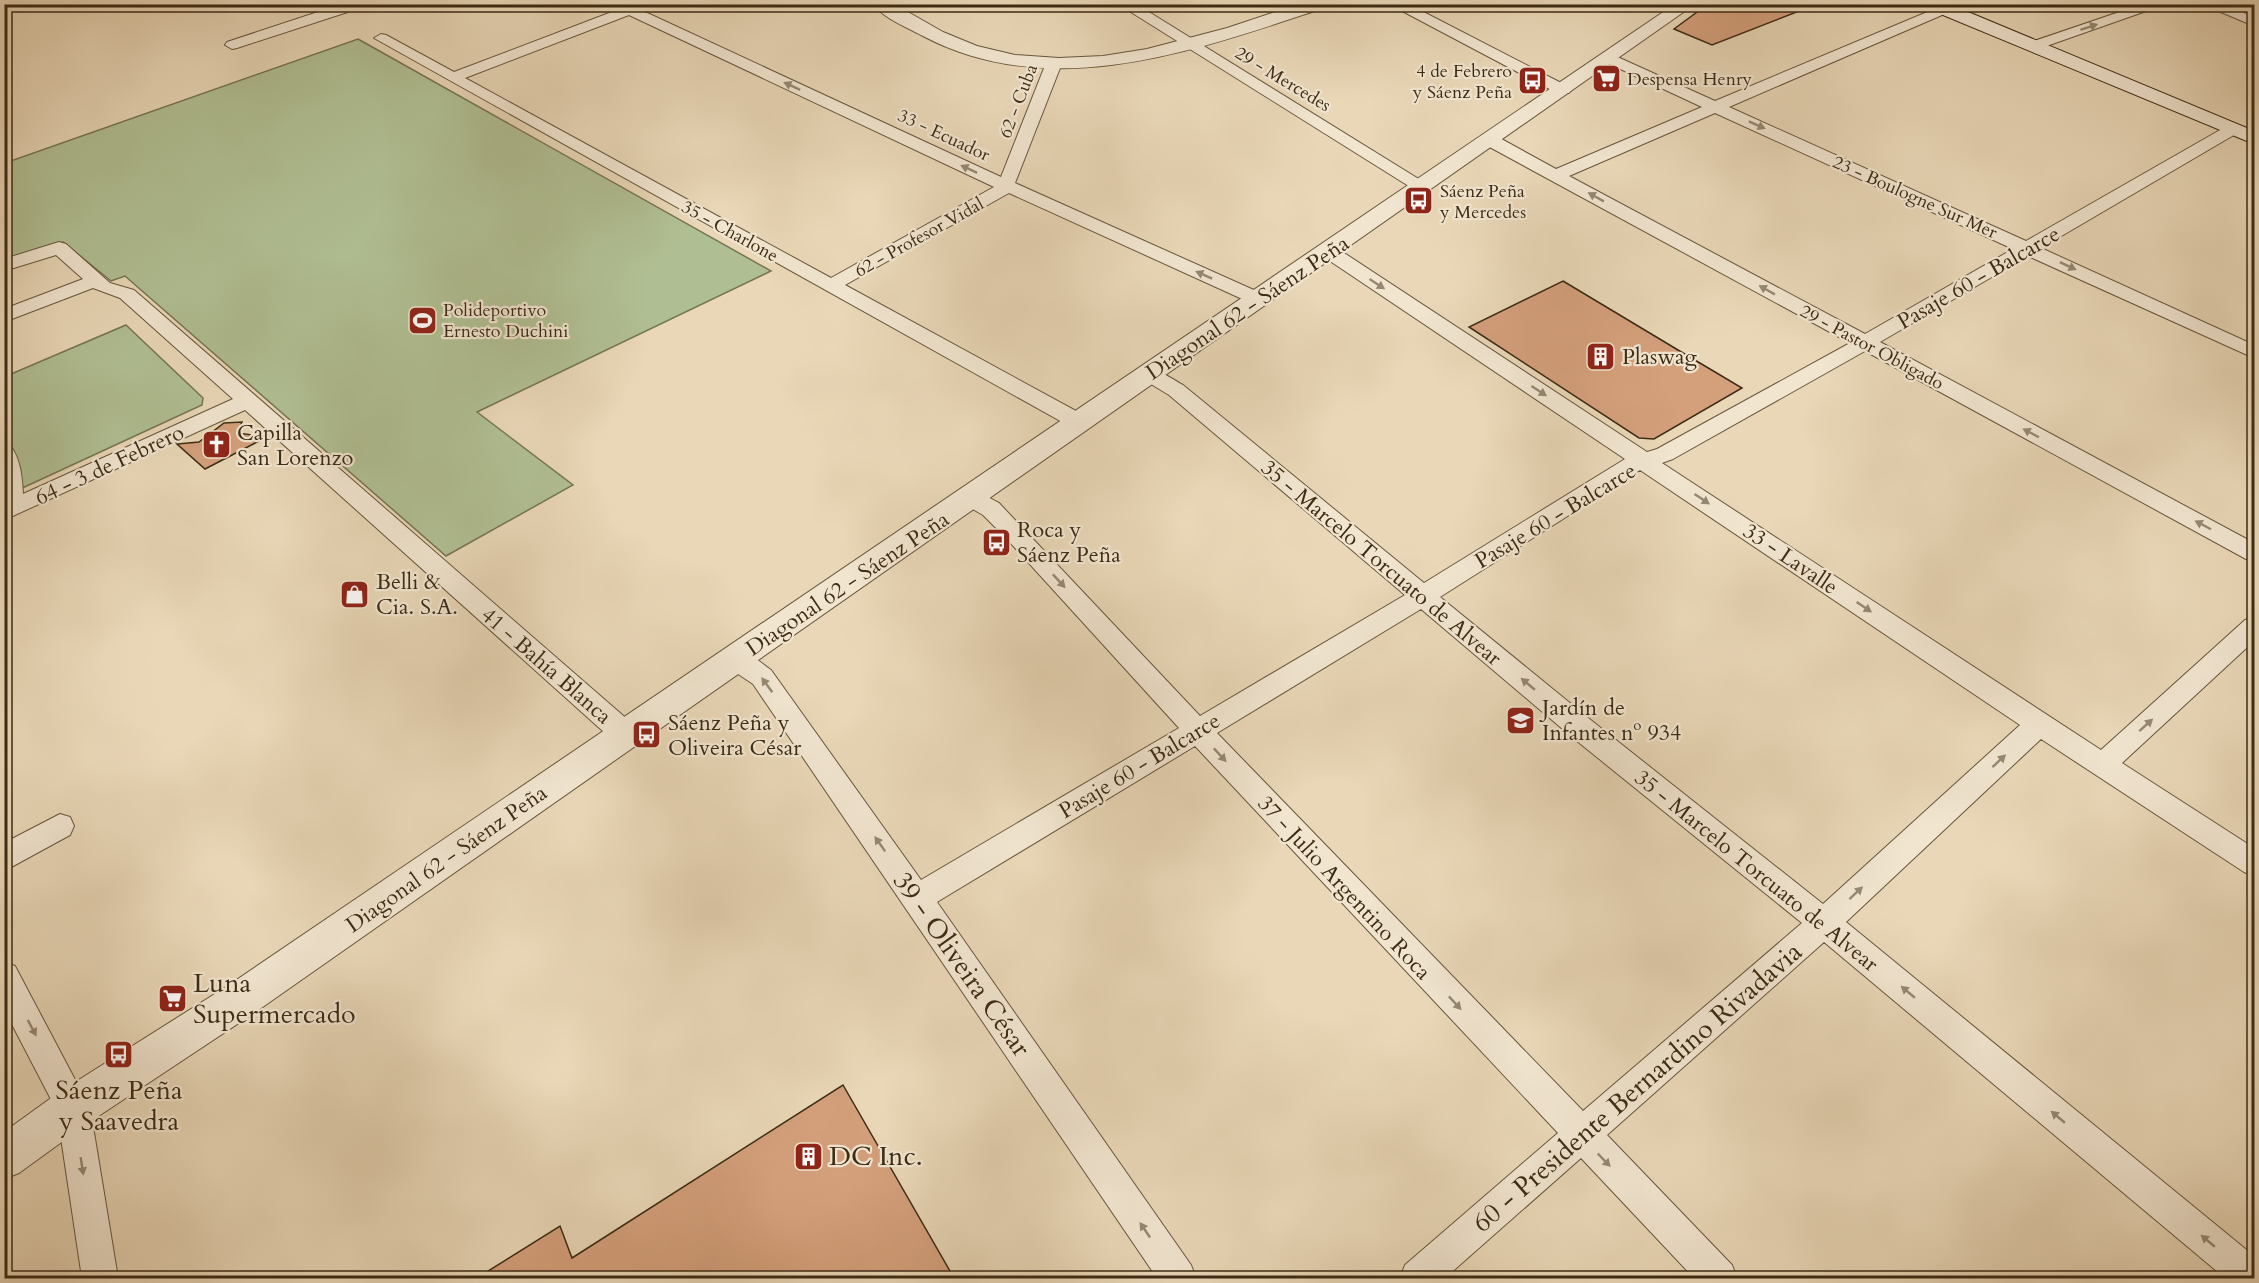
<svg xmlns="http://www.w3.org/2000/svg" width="2259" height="1283" viewBox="0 0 2259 1283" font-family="Cardo,serif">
<rect width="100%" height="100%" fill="#e9d7b7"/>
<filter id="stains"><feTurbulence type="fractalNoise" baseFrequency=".00333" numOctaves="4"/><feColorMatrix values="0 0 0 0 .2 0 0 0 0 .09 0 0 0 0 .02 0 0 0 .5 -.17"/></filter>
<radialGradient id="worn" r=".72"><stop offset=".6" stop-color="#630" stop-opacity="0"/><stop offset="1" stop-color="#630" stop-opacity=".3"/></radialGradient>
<g fill="#b0bf93" stroke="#767554" stroke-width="1.5">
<path d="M358,39L771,271L477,412L573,485L446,556L125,276L111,281L63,242L5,262V163Z"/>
<path d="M126,325L203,398L202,405L5,496L4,377Z"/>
</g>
<g fill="#d4a07c" stroke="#3c2b14" stroke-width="1.5">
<path d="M1708,4H1812V6L1712,45L1674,29Z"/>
<path d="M1563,281L1678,350L1742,388L1654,439L1639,438L1469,327Z"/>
<path d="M242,422L237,433L267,437L205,469L177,444L199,442L224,423Z"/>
<path d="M843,1085L954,1278H477L560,1226L572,1258Z"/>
</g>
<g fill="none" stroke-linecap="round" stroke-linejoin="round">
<defs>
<g id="minor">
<path d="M342,4H365L363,7L237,48L232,49L225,45L227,42Z"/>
<path d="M609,4L644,5L646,8L643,11L1001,177L1046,63L1049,60H1059L1062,63L1015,183L1265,295L1268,299L1265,303H1251L1009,193L845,285L1087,417L1090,422L1087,427L1079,429L1071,427L374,38L381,34L386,35L454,72L617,10ZM629,15L994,187L831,278L465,78Z"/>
<path d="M1118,4H1136L1430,186L1427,190H1415Z"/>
<path d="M1389,4H1408L1569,87L1571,90L1569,93H1557Z"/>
<path d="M2143,4H2166L2038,49L2033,50L2026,46L2028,43Z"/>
<path d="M2202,4H2223L2254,17V26Z"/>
<path d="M1944,5L1949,6L1951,9L1949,12L1729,107L2026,241L2227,126H2239L2241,129L2239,132L2041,248L2254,345V358L2028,256L1880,342L2254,543V561L2246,559L1865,351L1673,459L1662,463L2101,750L2245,620L2254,618V641L2122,763L2254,848V876L2244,872L2041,739L1846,922L2254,1256V1278H2225L1824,942L1607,1135L1732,1265L1737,1278H1694L1581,1158L1445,1278H1400L1405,1265L1558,1133L1195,746L937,902L1191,1265L1196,1278H1157L753,684L726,666L722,659L726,652C743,646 757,660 771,670L921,880L1179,728L1006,538L983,515L964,504L961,498L964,492C978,489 987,497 999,503L1200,716L1405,595L1169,395L1141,378L1138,374L1141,370C1156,366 1170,378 1183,385L1424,583L1625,459L1321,255L1319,251L1321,247H1335L1647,452L1657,449L1850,343L1484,144L1482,140L1490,135L1496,136L1556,169L1702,107L1603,61L1600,58L1603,55H1613L1715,101ZM1715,113L2013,249L1865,334L1569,176ZM1640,470L2020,725L1823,904L1592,721L1440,597ZM1421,609L1572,737L1802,923L1583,1111L1217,733Z"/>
<path d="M59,242L66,244L110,283L134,290L635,726L639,734L635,742L625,745L615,742L245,410L4,520V446L12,448C21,462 22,478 23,494L233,399L120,298L93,288L4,322V309L83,279L56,255L4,271V259Z"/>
<path d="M60,814L70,817L74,826L70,835L4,871V843Z"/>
<path d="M4,962L15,966L90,1108L118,1278H82L57,1111L4,1009Z"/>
</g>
<g id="tertiary">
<path d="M873,4H894L943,32L977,46L1015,55L1059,58L1103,56L1147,49L1227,28L1299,4H1326L1324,8C1196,50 1052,104 923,36C908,28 883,18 873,4Z"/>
<path d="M1675,4H1695L257,1011L88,1123L19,1173L4,1179V1132L58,1093L229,985Z"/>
</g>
<path id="secondary" d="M1923,4H1949L2254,131V144L1926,8Z"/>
</defs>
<use href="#minor" stroke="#67563d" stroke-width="2"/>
<use href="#tertiary" stroke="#67563d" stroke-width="2"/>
<use href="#secondary" stroke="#3c2b14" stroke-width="2"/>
<use href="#minor" fill="#f1e5d0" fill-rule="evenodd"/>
<use href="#tertiary" fill="#f1e5d0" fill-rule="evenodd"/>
<use href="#secondary" fill="#f1e5d0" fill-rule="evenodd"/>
</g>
<defs><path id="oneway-solid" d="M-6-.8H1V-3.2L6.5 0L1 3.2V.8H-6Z" transform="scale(1.5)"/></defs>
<g fill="#968872">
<use href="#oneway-solid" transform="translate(2089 27) rotate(-18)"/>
<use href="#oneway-solid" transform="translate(792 86) rotate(-155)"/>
<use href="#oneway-solid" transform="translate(1757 125) rotate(24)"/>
<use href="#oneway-solid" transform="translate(969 169) rotate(-155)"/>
<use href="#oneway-solid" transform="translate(1596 197) rotate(-151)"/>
<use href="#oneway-solid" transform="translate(2068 266) rotate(25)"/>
<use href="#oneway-solid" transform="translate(1204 275) rotate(-156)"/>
<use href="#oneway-solid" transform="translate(1377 284) rotate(33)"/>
<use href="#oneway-solid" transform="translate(1767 290) rotate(-151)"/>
<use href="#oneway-solid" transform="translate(1539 391) rotate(33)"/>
<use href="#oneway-solid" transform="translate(2031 433) rotate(-152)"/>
<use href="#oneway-solid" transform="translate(1702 499) rotate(34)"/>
<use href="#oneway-solid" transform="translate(2203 525) rotate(-152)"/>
<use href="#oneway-solid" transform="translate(1059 581) rotate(47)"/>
<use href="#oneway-solid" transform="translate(1864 607) rotate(34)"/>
<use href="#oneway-solid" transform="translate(1528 684) rotate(-140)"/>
<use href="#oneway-solid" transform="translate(767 685) rotate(-126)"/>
<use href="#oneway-solid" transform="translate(2146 725) rotate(-42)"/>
<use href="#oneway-solid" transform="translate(1220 755) rotate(47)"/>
<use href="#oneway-solid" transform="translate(1999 761) rotate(-43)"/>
<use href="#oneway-solid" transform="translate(880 844) rotate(-125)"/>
<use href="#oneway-solid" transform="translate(1856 893) rotate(-43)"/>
<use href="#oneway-solid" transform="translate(1908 992) rotate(-140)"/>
<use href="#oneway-solid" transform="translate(1455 1003) rotate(47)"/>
<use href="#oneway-solid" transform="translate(32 1028) rotate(62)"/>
<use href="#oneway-solid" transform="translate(2058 1117) rotate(-140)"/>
<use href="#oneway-solid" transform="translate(1604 1160) rotate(46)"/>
<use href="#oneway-solid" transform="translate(82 1166) rotate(81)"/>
<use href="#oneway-solid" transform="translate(1145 1230) rotate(-124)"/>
<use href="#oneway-solid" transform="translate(2208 1241) rotate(-140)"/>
</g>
<defs>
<symbol id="supermarket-square" viewBox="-11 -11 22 22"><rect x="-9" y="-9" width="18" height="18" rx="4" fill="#8f2418" stroke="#f1e5d0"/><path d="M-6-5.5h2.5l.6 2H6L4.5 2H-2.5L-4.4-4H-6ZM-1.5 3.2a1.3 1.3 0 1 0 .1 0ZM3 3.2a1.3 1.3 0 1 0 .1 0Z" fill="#fff"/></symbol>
<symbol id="bus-square" viewBox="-11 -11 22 22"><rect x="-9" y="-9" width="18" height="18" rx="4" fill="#8f2418" stroke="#f1e5d0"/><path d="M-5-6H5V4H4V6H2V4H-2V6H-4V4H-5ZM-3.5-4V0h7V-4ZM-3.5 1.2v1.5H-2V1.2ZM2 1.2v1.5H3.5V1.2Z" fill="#fff"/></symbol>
<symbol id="stadium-square" viewBox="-11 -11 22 22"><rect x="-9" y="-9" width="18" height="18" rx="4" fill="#8f2418" stroke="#f1e5d0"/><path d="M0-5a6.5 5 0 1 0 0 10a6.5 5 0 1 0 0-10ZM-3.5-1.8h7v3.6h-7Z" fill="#fff"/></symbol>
<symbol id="building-square" viewBox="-11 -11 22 22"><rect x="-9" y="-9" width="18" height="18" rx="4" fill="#8f2418" stroke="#f1e5d0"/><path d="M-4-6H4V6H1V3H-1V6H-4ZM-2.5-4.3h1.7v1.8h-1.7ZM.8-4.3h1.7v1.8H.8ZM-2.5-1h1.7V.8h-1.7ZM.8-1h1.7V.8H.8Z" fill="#fff"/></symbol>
<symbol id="church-square" viewBox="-11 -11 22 22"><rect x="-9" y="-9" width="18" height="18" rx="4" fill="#8f2418" stroke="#f1e5d0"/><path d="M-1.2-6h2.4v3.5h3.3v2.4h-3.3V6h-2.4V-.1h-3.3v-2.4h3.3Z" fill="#fff"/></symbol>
<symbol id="shop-square" viewBox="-11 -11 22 22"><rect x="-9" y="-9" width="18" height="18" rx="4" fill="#8f2418" stroke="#f1e5d0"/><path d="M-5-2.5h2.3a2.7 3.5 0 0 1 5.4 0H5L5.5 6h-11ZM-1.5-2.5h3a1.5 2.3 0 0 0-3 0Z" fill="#fff"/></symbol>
<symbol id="school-square" viewBox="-11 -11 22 22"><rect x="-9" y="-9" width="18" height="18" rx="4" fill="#8f2418" stroke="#f1e5d0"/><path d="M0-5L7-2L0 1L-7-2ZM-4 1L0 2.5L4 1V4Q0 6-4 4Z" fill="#fff"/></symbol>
</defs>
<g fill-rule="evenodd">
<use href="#supermarket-square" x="1590" y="62" width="33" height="33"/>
<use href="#bus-square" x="1516" y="64" width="33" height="33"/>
<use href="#bus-square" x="1402" y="184" width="33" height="33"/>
<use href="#stadium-square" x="406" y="304" width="33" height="33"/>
<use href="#building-square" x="1584" y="340" width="33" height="33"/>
<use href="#church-square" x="200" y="428" width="33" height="33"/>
<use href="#bus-square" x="980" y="526" width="33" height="33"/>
<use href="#shop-square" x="338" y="578" width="33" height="33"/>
<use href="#school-square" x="1504" y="704" width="33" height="33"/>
<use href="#bus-square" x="630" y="718" width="33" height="33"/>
<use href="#supermarket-square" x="156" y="982" width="33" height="33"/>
<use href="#bus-square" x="102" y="1038" width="33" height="33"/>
<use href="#building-square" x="792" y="1140" width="33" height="33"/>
</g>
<g text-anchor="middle" stroke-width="4.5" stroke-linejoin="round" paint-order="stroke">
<g font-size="18" fill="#3c2b14" stroke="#f1e5d0" text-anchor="start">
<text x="1512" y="77" text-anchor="end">4 de Febrero<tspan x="1512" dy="21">y Sáenz Peña</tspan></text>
<text x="1627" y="85">Despensa Henry</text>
<text x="1440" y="197">Sáenz Peña<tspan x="1440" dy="21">y Mercedes</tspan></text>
<text x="443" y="316">Polideportivo<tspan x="443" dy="21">Ernesto Duchini</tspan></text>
</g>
<g font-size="18" fill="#3c2b14" stroke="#f1e5d0">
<text transform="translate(1283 79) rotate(31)" y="6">29 - Mercedes</text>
<text transform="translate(1018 101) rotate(-69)" y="6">62 - Cuba</text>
<text transform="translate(944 135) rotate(25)" y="6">33 - Ecuador</text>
<text transform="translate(1915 197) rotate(24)" y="6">23 - Boulogne Sur Mer</text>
<text transform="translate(730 231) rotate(29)" y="6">35 - Charlone</text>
<text transform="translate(919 237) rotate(-29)" y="6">62 - Profesor Vidal</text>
<text transform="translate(1872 347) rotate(28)" y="6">29 - Pastor Obligado</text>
</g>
<g font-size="22" fill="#3c2b14" stroke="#f1e5d0">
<text transform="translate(1978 277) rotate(-30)" y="8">Pasaje 60 - Balcarce</text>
<text transform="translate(1247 307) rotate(-34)" y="8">Diagonal 62 - Sáenz Peña</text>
<text transform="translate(109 464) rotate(-25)" y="8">64 - 3 de Febrero</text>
<text transform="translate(1555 515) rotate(-31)" y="8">Pasaje 60 - Balcarce</text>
<text transform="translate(1791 558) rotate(34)" y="8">33 - Lavalle</text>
<text transform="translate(1382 562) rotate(40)" y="8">35 - Marcelo Torcuato de Alvear</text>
<text transform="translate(847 583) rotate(-34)" y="8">Diagonal 62 - Sáenz Peña</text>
<text transform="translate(547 665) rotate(41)" y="8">41 - Bahía Blanca</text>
<text transform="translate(1139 765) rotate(-31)" y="8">Pasaje 60 - Balcarce</text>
<text transform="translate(446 858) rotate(-35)" y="8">Diagonal 62 - Sáenz Peña</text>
<text transform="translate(1757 870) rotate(39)" y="8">35 - Marcelo Torcuato de Alvear</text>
<text transform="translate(1345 887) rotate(47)" y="8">37 - Julio Argentino Roca</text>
</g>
<g font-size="22" fill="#3c2b14" stroke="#f1e5d0" text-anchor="start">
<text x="1622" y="364">Plaswag</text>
<text x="237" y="440">Capilla<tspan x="237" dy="25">San Lorenzo</tspan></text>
<text x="1017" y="537">Roca y<tspan x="1017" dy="25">Sáenz Peña</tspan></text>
<text x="376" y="589">Belli &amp;<tspan x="376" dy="25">Cia. S.A.</tspan></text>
<text x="1542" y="715">Jardín de<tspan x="1542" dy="25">Infantes nº 934</tspan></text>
<text x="668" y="730">Sáenz Peña y<tspan x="668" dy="25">Oliveira César</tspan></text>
</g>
<g font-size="27" fill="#3c2b14" stroke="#f1e5d0">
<text transform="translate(962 964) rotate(55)" y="9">39 - Oliveira César</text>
<text transform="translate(1637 1087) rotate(-41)" y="9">60 - Presidente Bernardino Rivadavia</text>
</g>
<g font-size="27" fill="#3c2b14" stroke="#f1e5d0" text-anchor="start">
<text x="193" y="992">Luna<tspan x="193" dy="31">Supermercado</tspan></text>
<text x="119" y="1099" text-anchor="middle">Sáenz Peña<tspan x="119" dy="31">y Saavedra</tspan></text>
<text x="829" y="1165">DC Inc.</text>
</g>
</g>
<rect width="2259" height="1283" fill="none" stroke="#e9d7b7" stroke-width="24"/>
<rect x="6" y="6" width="2247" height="1271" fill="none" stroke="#3c2b14" stroke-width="3"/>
<rect x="12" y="12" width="2235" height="1259" fill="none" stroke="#3c2b14" stroke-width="1.5"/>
<rect width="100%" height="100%" filter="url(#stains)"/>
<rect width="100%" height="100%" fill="url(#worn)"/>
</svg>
